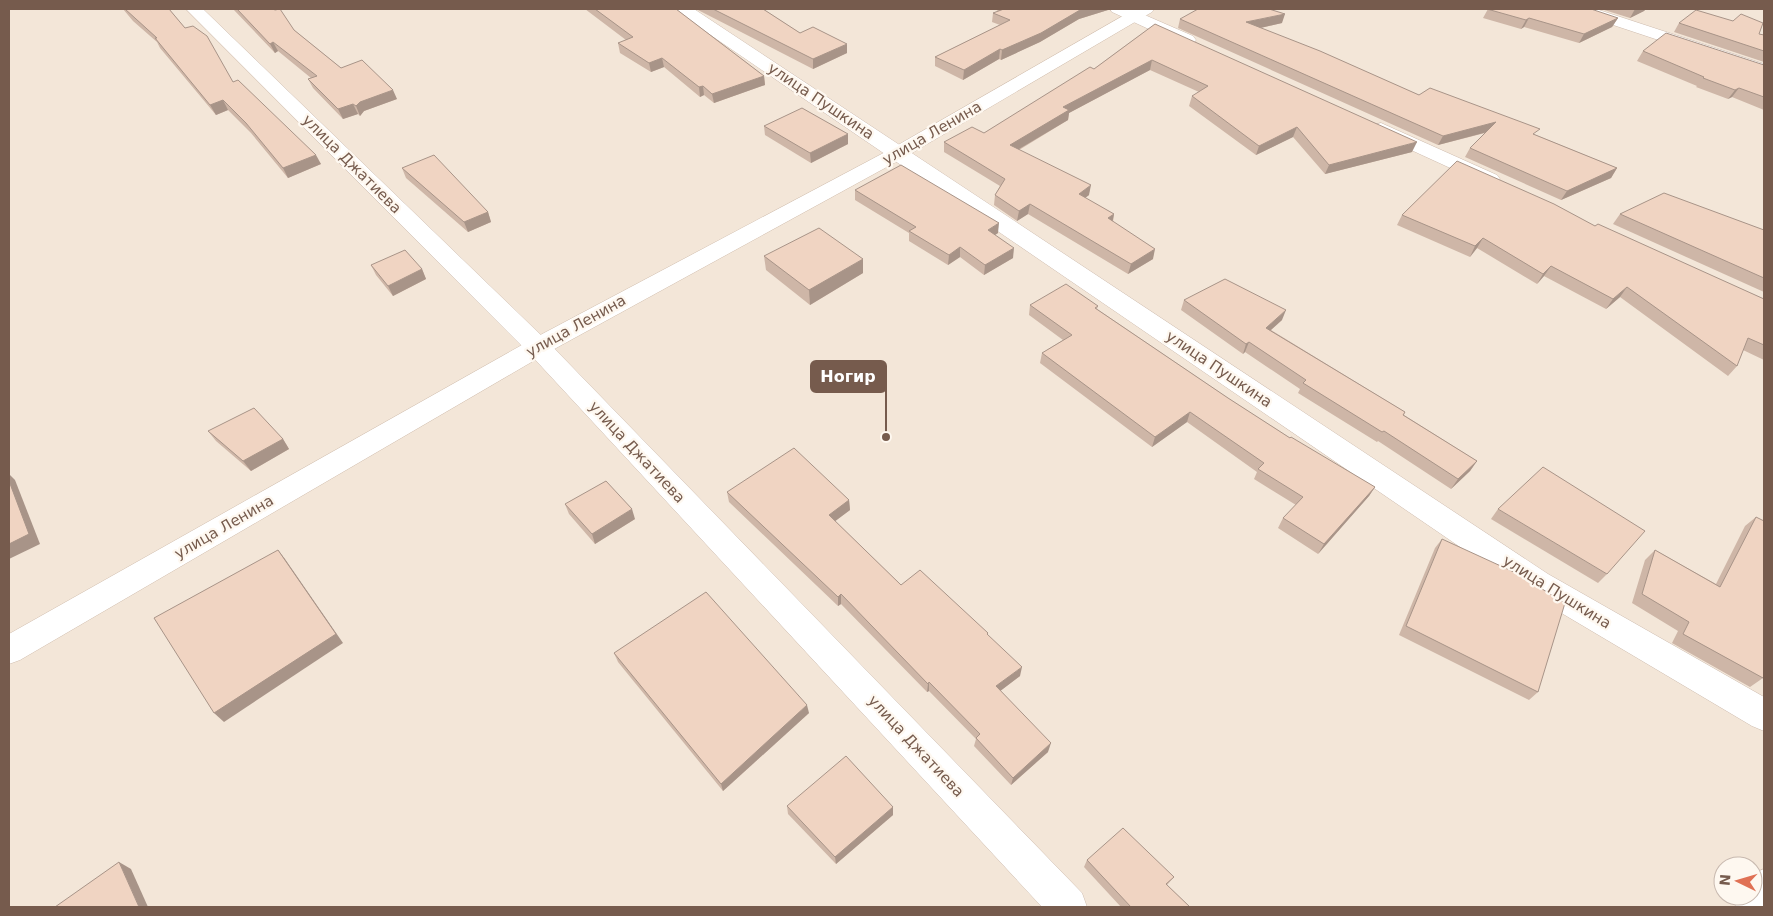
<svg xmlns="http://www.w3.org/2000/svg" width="1773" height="916" viewBox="0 0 1773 916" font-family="'DejaVu Sans',sans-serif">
<rect width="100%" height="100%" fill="#fcf4ea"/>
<path fill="#f3e6d8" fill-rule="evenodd" d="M9,9H1764V907H9ZM1723,866H1753V896H1723Z"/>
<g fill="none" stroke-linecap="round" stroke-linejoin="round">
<defs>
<g id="street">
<path d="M186,9H203L547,341L1082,893L1087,907H1042L529,353Z"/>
<path d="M675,9H694L1548,574L1764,697V731L1752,726L1526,592L677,12Z"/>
<path d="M1110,9H1131L1193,36L1196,40L1193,44L1187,45L1181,44L1112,12Z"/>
<path d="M1572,9H1596L1764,64V75L1574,12Z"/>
<path d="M1381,123L1497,175L1500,179L1497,183L1490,185L1483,183L1374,133L1371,129L1374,125Z"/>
<path d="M1764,869V907H1735L1739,896H1753V874Z"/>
</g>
<path id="secondary" d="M1135,9H1154L1152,12L905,157L547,353L20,660L9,664V634L529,341L891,149Z"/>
</defs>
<use href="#street" stroke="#cebcaf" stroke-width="1"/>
<use href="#secondary" stroke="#d0bdad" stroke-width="1"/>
<use href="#street" fill="#fff" fill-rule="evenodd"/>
<use href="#secondary" fill="#fff" fill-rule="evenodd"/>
</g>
<g fill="#ceb6a7">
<path d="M123,9H169L185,28L233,82L321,164L288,178L251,133L228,110L216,115L160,48L157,42L133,21Z"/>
<path d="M233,9H273L294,30L341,68L397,99L364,111L360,116L358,114L343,119L313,88L308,79L311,78L278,51L275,53Z"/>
<path d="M585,9H676L764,76L765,85L714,103L704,95L700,97L664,67L651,72L620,53L618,43L626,40Z"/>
<path d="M696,9H763L800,33L847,53L813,69Z"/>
<path d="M995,9H1109L1108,10L1079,19L1040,42L1001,60L999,59L963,80L935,66V57L1000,25L992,22L993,13L998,11Z"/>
<path d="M1488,9L1618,18L1612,27L1579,43L1524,27L1521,29L1483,18Z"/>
<path d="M1601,9H1646L1644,11L1630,18Z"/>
<path d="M1180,19L1282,23L1260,28L1419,95L1536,135L1617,168L1611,178L1561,200L1465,157L1470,148L1485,133L1438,145L1178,28Z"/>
<path d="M1679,23L1759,34L1764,35V62L1674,32Z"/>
<path d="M1155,24L1412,152L1325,174L1293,137L1256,155L1189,106L1192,96L1199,92L1150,70L1069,113L1068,120L1019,150L1089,195L1085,198L1114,214L1113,222L1153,259L1128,274L1028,214L1017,221L994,205L995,195L1000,186L944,152V142L984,133L1094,69Z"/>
<path d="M1643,51L1764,65V110L1732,97L1728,99L1696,87L1697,86L1637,61Z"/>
<path d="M764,126L848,134V144L811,163L765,135Z"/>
<path d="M402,168L488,212L491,222L468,232L406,178Z"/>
<path d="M855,190L998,233L995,235L1013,258L984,275L960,257L948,265L909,241V233L855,200Z"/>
<path d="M1620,214L1764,230V292L1613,224Z"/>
<path d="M1402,215L1595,226L1764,299V360L1743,350L1737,366L1728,376L1620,297L1606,309L1544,276L1537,284L1477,248L1470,257L1397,225Z"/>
<path d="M764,256L863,273L810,305L766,270Z"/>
<path d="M371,265L422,269L426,279L393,296L376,275Z"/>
<path d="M1184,300L1282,320L1271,330L1405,412L1404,415L1477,461L1470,471L1451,489L1378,441L1377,442L1298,393L1300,389L1245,352L1243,354L1181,310Z"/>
<path d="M1030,305L1098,306L1097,309L1228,398L1290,438L1375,487L1369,496L1318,554L1278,528L1283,518L1296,505L1254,479L1257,472L1187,422L1152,447L1040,363L1042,353L1063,340L1029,315Z"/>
<path d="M208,431L283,439L289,449L251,471L216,441Z"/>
<path d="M727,492L849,500L850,510L835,521L901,585L988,635L1020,676L1000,691L1048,752L1011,785L974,746L976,739L929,691L927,692L841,604L838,606L729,502Z"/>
<path d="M565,504L635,519L595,544L569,514Z"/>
<path d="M1498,509L1607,574L1598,583L1491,519Z"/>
<path d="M1756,517L1763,678L1750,687L1672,643L1678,631L1632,603L1645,560L1655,550L1716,584L1745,526Z"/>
<path d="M1442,539L1538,692L1529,700L1399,635L1435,548Z"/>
<path d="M614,653L809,713L723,791L618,662Z"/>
<path d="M787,806L893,807V815L836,864L788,814Z"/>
<path d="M1087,860L1174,877L1167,885L1190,907H1121L1084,867Z"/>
</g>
<g fill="#a89488">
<path d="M1084,9H1109L1108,10L1079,19L1040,42L1001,60L1002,50L1080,10Z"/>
<path d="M1635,9H1646L1644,11L1630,18Z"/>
<path d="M1285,14L1282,23L1243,32L1246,22Z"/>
<path d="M1529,18L1524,27L1521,29L1526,20Z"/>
<path d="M1618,18L1612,27L1579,43L1584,34Z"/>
<path d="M273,42L278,51L275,53L270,44Z"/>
<path d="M847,44V53L813,69V59Z"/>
<path d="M1000,49L999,59L963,80L964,70Z"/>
<path d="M662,58L664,67L651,72L649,63Z"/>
<path d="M1152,60L1150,70L1069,113L1068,120L1009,155L1010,145L1063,107Z"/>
<path d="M764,76L765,85L714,103L712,94Z"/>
<path d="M703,86L704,95L700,97L699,87Z"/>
<path d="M1739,88L1732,97L1728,99L1735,90Z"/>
<path d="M393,90L397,99L364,111L360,116L356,106L360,102Z"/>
<path d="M223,100L228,110L216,115L210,105Z"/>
<path d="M353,104L358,114L343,119L338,109Z"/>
<path d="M1496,122L1491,131L1438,145L1443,136Z"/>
<path d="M1297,127L1293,137L1256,155L1259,146Z"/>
<path d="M848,134V144L811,163L810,153Z"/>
<path d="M1417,142L1412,152L1325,174L1329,165Z"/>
<path d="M316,155L321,164L288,178L283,168Z"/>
<path d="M1617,168L1611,178L1561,200L1567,191Z"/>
<path d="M1091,185L1089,195L1077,204L1079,194Z"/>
<path d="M1030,204L1028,214L1017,221L1019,211Z"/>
<path d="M488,212L491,222L468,232L464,222Z"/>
<path d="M1114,214L1112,224L1108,218Z"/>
<path d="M999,223L998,233L987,240L988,230Z"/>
<path d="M1483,238L1477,248L1470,257L1475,246Z"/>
<path d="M960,247V257L948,265L949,255Z"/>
<path d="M1014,248L1013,258L984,275L985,265Z"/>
<path d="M1155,249L1153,259L1128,274L1131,264Z"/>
<path d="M863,259V273L810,305L809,290Z"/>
<path d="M1551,266L1544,276L1537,284L1543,274Z"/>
<path d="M422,269L426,279L393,296L388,286Z"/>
<path d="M1627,287L1620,297L1606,309L1613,299Z"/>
<path d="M1286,310L1282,320L1262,338L1266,328Z"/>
<path d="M1249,342L1245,352L1243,354L1246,344Z"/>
<path d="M1190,412L1187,422L1152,447L1155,437Z"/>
<path d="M283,439L289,449L251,471L243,461Z"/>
<path d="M1477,461L1470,471L1451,489L1458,479Z"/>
<path d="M9,474L15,480L40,544L9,559Z"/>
<path d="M1375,487L1369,496L1318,554L1324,544Z"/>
<path d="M849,500L850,510L830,525L829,515Z"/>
<path d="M632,509L635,519L595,544L592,534Z"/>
<path d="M278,550L285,559L343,643L224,722L214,713Z"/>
<path d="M841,594V604L838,606V597Z"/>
<path d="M1022,667L1020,676L995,695L996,686Z"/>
<path d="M929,682V691L927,692L928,684Z"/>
<path d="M807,705L809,713L723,791L721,784Z"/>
<path d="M1051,743L1048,752L1011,785L1013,778Z"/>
<path d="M893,807V815L836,864L835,857Z"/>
<path d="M119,862L131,869L148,907H139Z"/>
</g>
<g fill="#f0d4c2" stroke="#a89488">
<path d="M125,9H169L185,28L193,26L207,36L233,82L238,80L316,155L283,168L246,123L223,100L210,105L155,38H157Z"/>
<path d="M237,9H273L275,10L280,9L294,30L341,68L362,60L393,90L360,102L356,106L353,104L338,109L308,79L317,76L273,42L270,44Z"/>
<path d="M595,9H676L764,76L712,94L703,86L699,87L662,58L649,63L618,43L633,37Z"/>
<path d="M713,9H763L800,33L813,27L847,44L813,59Z"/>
<path d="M1004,9H1084L1080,10L1041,33L1002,50L1000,49L964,70L935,57L1010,20L993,13Z"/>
<path d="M1198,9H1269L1285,14L1246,22L1320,51L1419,95L1430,88L1540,129L1533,134L1617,168L1567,191L1470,148L1496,122L1443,136L1180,19Z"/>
<path d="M1487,9H1591L1618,18L1584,34L1529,18L1526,20Z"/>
<path d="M1696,10L1733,21L1741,14L1763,23L1759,34L1764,35V51L1679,23Z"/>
<path d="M1155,24L1417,142L1329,165L1297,127L1259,146L1192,96L1208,86L1152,60L1063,107L1069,110L1010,145L1091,185L1079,194L1114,214L1108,218L1155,249L1131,264L1030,204L1019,211L995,195L1005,179L944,142L972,127L984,133L1090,67L1094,69Z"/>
<path d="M1666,33L1764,65V97L1739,88L1735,90L1703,78L1704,77L1643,51Z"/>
<path d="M802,108L848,134L810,153L764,126Z"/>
<path d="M434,155L488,212L464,222L402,168Z"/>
<path d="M1457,161L1554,204L1595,226L1598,224L1764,299V345L1748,338L1737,366L1627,287L1613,299L1551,266L1543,274L1483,238L1475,246L1402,215Z"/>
<path d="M901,165L999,223L988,230L1014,248L985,265L960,247L949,255L909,231L916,227L855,190Z"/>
<path d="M1664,193L1764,230V278L1620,214Z"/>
<path d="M819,228L863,259L809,290L764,256Z"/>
<path d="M405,250L422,269L388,286L371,265Z"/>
<path d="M1225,279L1286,310L1266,328L1405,412L1403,415L1477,461L1458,479L1384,431L1382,432L1303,383L1306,380L1249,342L1246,344L1184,300Z"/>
<path d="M1066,284L1098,306L1095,308L1228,398L1290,438L1291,437L1375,487L1324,544L1283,518L1303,497L1258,469L1264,463L1190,412L1155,437L1042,353L1072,335L1030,305Z"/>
<path d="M254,408L283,439L243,461L208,431Z"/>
<path d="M794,448L849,500L829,515L901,585L920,570L988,633L987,634L1022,667L996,686L1051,743L1013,778L976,738L980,734L929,682L928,684L841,594L838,597L727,492Z"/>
<path d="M1543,467L1645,531L1607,574L1498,509Z"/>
<path d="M9,481L29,534L9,544Z"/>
<path d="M606,481L632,509L592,534L565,504Z"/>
<path d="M1756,517L1764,521V675L1763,678L1683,634L1689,622L1642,594L1655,550L1720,587Z"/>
<path d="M1442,539L1516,573L1565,603L1538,692L1406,626Z"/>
<path d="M278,550L336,634L214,713L154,618Z"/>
<path d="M706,592L807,705L721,784L614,653Z"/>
<path d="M846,756L893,807L835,857L787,806Z"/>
<path d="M1123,828L1174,877L1166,884L1190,907H1131L1087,860Z"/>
<path d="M119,862L139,907H55Z"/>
</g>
<g text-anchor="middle" stroke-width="4.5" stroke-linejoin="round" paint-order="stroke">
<g font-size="15" fill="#765b4d" stroke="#fef8f0">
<text transform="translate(821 101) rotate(34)" y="5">улица Пушкина</text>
<text transform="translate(932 133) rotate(-30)" y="5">улица Ленина</text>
<text transform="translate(352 164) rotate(45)" y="5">улица Джатиева</text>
<text transform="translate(576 326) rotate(-29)" y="5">улица Ленина</text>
<text transform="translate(1219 369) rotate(34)" y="5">улица Пушкина</text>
<text transform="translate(637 452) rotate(47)" y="5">улица Джатиева</text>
<text transform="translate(224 527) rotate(-30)" y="5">улица Ленина</text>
<text transform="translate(1557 592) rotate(32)" y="5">улица Пушкина</text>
<text transform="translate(916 746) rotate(47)" y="5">улица Джатиева</text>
</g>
</g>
<path fill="none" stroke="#765b4d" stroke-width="2" d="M886 437L886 377"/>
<circle fill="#765b4d" stroke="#fef8f0" stroke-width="2" cx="886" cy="437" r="5"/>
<rect fill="#765b4d" stroke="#765b4d" stroke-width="2" x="811" y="361" width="75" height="31" rx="5"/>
<g font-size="16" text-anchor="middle" font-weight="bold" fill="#fff">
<text x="848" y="382">Ногир</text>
</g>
<rect width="1773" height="916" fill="none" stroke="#765b4d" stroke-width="20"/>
<g transform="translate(1738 881) rotate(275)"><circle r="24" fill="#fef8f0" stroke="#c8b9af"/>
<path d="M0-4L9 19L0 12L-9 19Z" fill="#e07154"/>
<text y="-8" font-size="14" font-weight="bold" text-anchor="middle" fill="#765b4d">N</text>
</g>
</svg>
